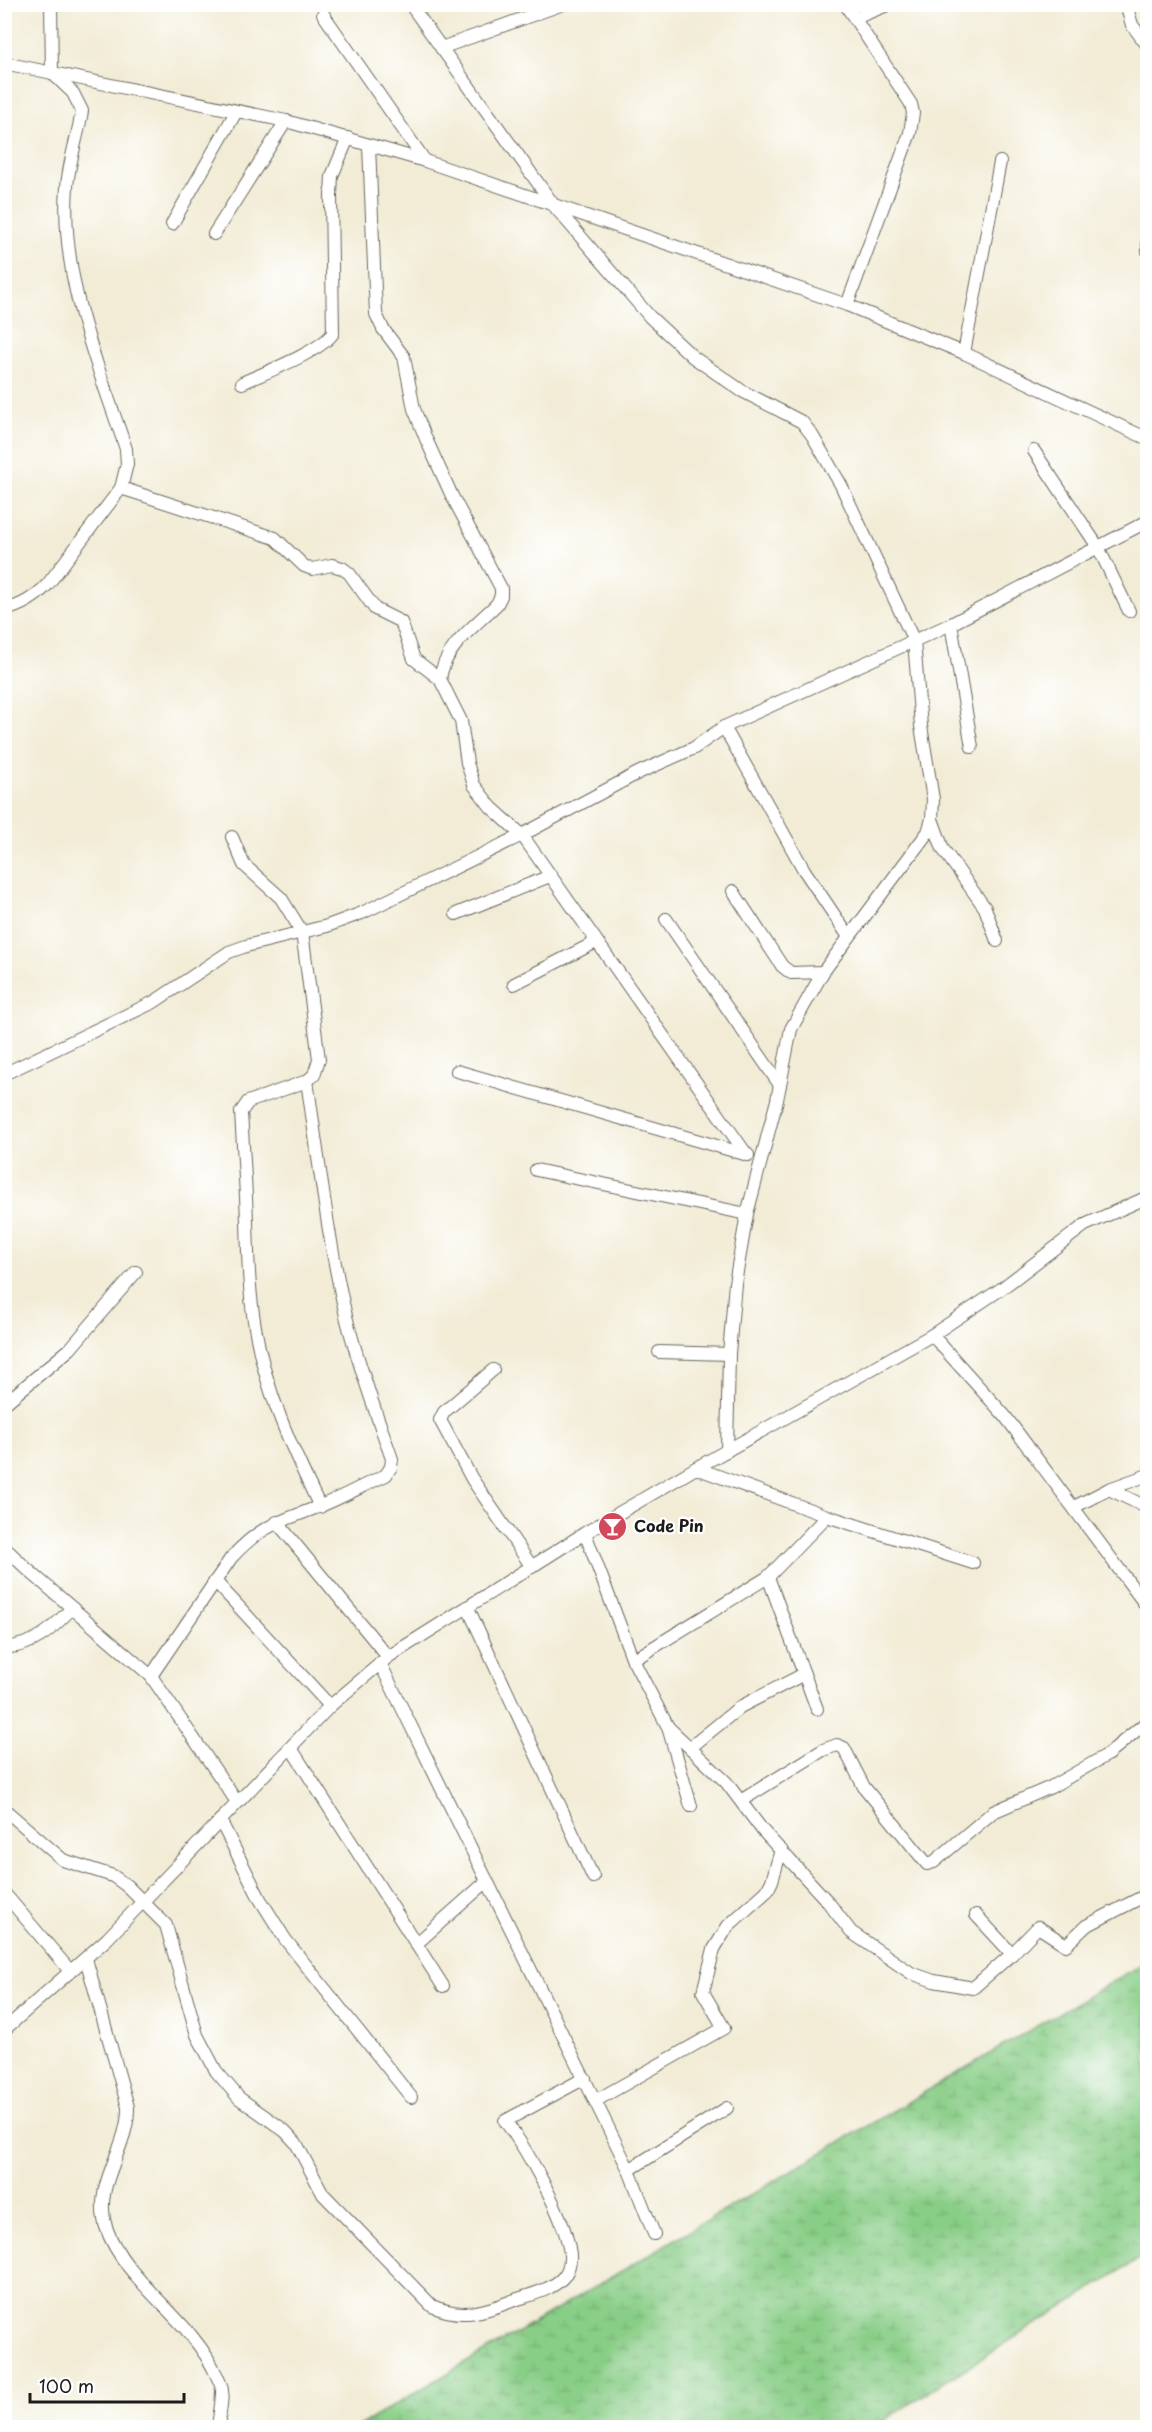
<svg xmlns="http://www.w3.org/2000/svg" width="1152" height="2432" viewBox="0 0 1152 2432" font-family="'Playpen Sans',sans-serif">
<defs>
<pattern id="wetland-marsh" width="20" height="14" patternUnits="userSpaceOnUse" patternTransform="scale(1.5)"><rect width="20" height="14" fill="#89ce87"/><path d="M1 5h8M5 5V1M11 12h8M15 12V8" fill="none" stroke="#76b074"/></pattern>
</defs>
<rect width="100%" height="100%" fill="#fff"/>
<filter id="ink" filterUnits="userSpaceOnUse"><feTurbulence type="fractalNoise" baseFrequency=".0167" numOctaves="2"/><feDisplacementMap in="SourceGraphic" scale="12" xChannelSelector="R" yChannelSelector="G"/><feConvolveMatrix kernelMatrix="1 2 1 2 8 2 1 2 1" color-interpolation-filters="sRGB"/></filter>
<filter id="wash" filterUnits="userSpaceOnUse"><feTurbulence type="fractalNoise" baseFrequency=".008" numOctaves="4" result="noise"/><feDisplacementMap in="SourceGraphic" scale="24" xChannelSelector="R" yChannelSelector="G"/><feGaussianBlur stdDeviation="1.35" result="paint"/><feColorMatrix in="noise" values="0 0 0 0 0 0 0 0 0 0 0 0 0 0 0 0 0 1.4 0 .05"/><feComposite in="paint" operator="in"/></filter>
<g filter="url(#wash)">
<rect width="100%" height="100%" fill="#f2ecd6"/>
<path fill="url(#wetland-marsh)" stroke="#527552" stroke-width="1.5" d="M1147,1961V2254L873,2427H357Z"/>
</g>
<g filter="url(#ink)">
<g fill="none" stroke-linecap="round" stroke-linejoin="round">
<defs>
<g id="street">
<path d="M410,4L555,207L650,317L693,357L742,391L802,422L812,435L841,485L914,641L921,726L933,799L932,819L928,832L823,972L791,1029L777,1100L747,1214L735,1283L729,1354L727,1451"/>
<path d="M845,4L911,104L913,113L910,133L847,305"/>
<path d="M1126,4L1132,25L1148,46"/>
<path d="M323,14L425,161"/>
<path d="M855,18L890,4"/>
<path d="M441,48L563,4"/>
<path d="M4,63L286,121L425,161L847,305L964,353L1148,439"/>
<path d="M369,145L376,314L383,329L404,357L414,409L426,439L452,496L501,588V596L497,604C475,626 444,647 440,679"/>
<path d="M172,224L236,112"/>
<path d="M214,234L286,121"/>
<path d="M1148,239V251"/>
<path d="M964,353L1000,162"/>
<path d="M242,383C264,373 320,352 333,333L331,195L332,176L348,138"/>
<path d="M1034,451L1098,547L1129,611"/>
<path d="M121,488L275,538L304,566L312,569L332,565L342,568L349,573L375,609L401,622L414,659L440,679L461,721L467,763L474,785L491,807L522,835L747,1155"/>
<path d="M4,610C22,606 36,597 48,584L121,488L127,464L126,449C98,366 60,277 67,187C69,161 78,136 82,111L73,93L52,73L51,4"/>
<path d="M951,624L972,747"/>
<path d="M724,727L804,870L849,937"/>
<path d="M932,819L943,849L985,908L997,941"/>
<path d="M232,837L244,865L281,898L302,932L319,1059L314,1075L307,1081L248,1102L241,1112C243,1149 246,1185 247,1222C248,1257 249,1292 255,1327C265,1390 292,1449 320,1507"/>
<path d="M733,891L782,966L791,973L823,972"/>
<path d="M456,914L550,876"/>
<path d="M666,919L780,1085"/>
<path d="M514,984L596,942"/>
<path d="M457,1071L748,1155"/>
<path d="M4,1074L154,1002L229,952L246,946L327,926L362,913L522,835L638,773L694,748L724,727L951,624L1148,521"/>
<path d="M536,1170L747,1214"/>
<path d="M932,1335L1005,1416L1148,1608"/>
<path d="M659,1352L729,1354"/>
<path d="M493,1370L444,1412L440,1420L472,1479L532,1567"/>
<path d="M4,1404L70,1349L136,1272"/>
<path d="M696,1468L827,1516L973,1563"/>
<path d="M1109,1489L1148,1508"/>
<path d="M1074,1507L1109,1489L1148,1475"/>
<path d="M277,1522L388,1657"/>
<path d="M585,1533L633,1660L668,1727L691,1806"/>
<path d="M4,1547L27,1569L151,1676L237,1802"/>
<path d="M768,1577L817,1709"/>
<path d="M215,1581L330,1706"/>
<path d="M468,1608L593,1877"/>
<path d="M4,1648C36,1645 51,1630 72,1608"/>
<path d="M633,1660L768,1577L827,1516"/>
<path d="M380,1663L629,2170L654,2234"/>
<path d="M151,1676L231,1558C262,1524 278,1523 318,1507C341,1498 364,1485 386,1475L391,1467L392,1459C376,1413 359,1367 347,1320C328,1242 319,1160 307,1081"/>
<path d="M668,1727L726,1782L763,1831L828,1902L851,1932L911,1973L934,1981L973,1988L1012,1954"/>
<path d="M691,1747L740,1707L804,1674"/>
<path d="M291,1748L443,1986"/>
<path d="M742,1800L823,1750L837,1745L844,1748L864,1787L927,1864L934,1862L993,1812L1051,1787L1107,1755L1148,1721"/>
<path d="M4,1809L63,1860L113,1876L127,1886L166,1925L197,2035L216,2071L239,2098L285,2131L296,2143L323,2194L432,2306C461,2319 484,2312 512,2301C529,2295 554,2290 565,2275C570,2267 571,2257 569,2248C563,2214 527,2149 505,2121L585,2078"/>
<path d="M220,1820L260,1899L285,1939L411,2097"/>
<path d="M4,1893L71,1972"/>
<path d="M976,1915L1012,1954L1038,1927L1066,1945L1086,1926L1148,1894"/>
<path d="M416,1944L486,1882"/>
<path d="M86,1959L128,2107C129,2149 92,2184 106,2227C125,2283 191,2318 216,2374C218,2379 222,2385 222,2391C222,2403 219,2416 218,2428"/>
<path d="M4,2030L107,1939L330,1706L388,1657L585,1533L696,1468L932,1335L1001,1289L1085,1225L1148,1197"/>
<path d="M595,2101L724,2028L703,1992L714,1949L728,1926L767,1891L772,1881L781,1850"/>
<path d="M629,2170L727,2108"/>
</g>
</defs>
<use href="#street" stroke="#67655d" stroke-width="14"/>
<use href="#street" stroke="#fff" stroke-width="12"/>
</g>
</g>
<defs>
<symbol id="bar-disc" viewBox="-11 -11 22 22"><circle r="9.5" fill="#d1495b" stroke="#fff"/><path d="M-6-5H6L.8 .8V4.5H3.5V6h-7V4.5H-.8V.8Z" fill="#fff"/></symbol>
</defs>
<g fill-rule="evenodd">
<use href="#bar-disc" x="596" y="1510" width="33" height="33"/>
</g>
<g text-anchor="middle" stroke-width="4.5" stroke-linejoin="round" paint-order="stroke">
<g font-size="16" font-weight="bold" fill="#1c1c1c" stroke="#fff" text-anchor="start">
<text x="634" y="1532">Code Pin</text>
</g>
</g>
<rect width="1152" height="2432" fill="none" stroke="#fff" stroke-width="24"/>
<path d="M30 2393v9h154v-9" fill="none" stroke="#1c1c1c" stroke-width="3"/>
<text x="39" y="2393" font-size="18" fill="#1c1c1c" stroke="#ffffff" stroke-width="4.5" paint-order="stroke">100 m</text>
</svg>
